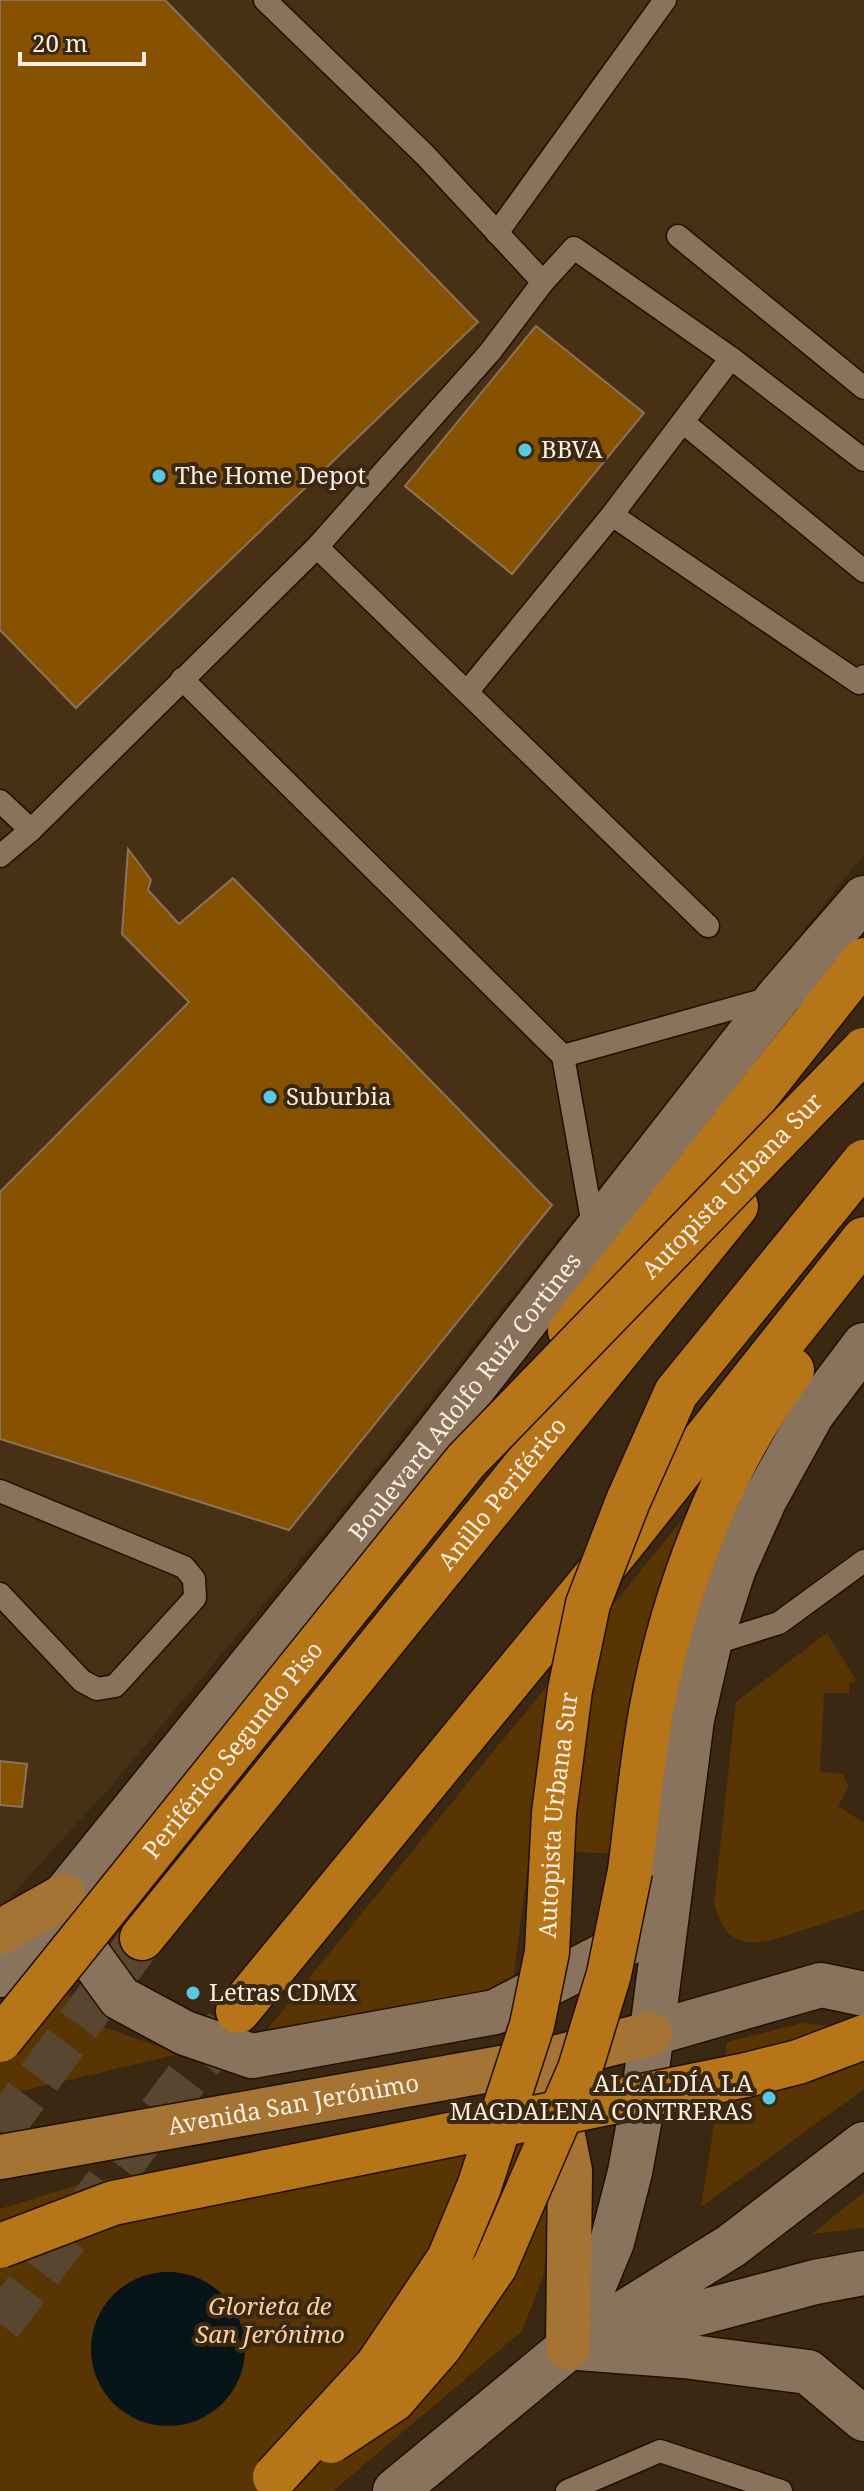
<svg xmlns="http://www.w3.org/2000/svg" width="864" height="2491" viewBox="0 0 864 2491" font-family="'Noto Serif',serif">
<rect width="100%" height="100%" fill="#3b2812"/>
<path fill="#483014" d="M0,0H864V854L335,1519L111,1786L0,1908Z"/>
<g fill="#593503">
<path d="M708,1488L623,1854L530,1850L512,1988L257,2042Z"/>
<path d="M827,1633L856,1680L849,1684V1693H824L820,1772L844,1774V1780L849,1785L838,1806L864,1823V1910C844,1917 824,1923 804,1930C763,1943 728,1958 714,1903L736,1702Z"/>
<path d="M55,1962L70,1996L104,2027L179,2054L0,2096V2031Z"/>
<path d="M802,2023L849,2028L864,2033V2089L701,2207L727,2042Z"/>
<path d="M482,2110L529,2128L551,2175V2225L543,2277L522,2331L333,2491H0V2209L81,2184Z"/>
<path d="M864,2192V2228L812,2234Z"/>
</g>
<circle fill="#071518" cx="168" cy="2349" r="77"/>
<g fill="#865202" stroke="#8a735c" stroke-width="2">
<path d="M0,0H165L478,322L76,708L0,630Z"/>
<path d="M536,326L644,413L512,574L405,486Z"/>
<path d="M128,849L151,880L148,890L179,924L233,878L552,1205L289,1530L0,1439V1192L189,1002L122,934Z"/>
<path d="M0,1761L27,1764L22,1807L0,1805Z"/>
</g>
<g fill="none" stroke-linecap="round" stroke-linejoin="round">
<g stroke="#584631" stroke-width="44" stroke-dasharray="44 22" stroke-linecap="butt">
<path d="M0,2131L142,1938"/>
<path d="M0,2324L236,2014"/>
</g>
<defs>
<g id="service">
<path d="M265,0L425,155L543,282"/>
<path d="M497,233L665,0"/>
<path d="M678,236L864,388"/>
<path d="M684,423L864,571"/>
<path d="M612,515L859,683L864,676"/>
<path d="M317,547L708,926"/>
<path d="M182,679L563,1056L594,1231"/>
<path d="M467,692L612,515L731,358"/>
<path d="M0,801L31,830"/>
<path d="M0,856L31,830L317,547L490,352L543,282L574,248L731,358L864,460"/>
<path d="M563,1056L770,998"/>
<path d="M0,1491L184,1567L194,1579L195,1598L115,1686L97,1689L82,1681L0,1594"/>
<path d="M709,1645L779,1623L864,1561"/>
<path d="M567,2491L660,2451L781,2491"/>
</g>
<path id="minor" d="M578,2348L684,2356L808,2372L864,2419"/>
<path id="tertiary" d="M580,2340L731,2246L864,2144"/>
<g id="secondary">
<path d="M68,1905L86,1951L120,1998L185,2033L252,2056L495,2012L641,1936"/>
<path id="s1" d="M0,1975L421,1455L779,996L864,898"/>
<path d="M650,2034L821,1985L864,1994"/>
<path d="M568,2348L612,2242L630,2172L643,2101L692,1719L709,1645L734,1568L765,1499L812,1414L864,1345"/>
<path d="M395,2491L568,2348L815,2282L864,2273"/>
</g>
<g id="primary">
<path d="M0,1932L64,1896"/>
<path d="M555,2095L570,2171L568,2348"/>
<path id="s2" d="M0,2157L546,2060L650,2034"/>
</g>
<g id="motorway">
<path d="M570,1331L864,960"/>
<path d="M630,1871C637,1817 642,1761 652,1707C673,1595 722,1461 792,1370"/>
<path id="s3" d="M142,1938L736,1206"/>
<path d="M238,2011L622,1544L864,1239"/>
<path d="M746,2075L798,2062L864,2037"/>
</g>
</defs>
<use href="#service" stroke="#211000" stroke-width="25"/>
<use href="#minor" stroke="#211000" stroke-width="47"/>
<use href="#tertiary" stroke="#211000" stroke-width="47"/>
<use href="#secondary" stroke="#211000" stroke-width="47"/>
<use href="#primary" stroke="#211000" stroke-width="47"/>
<use href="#motorway" stroke="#211000" stroke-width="47"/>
<use href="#service" stroke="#89735c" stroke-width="22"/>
<use href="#minor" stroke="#89735c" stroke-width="44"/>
<use href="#tertiary" stroke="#89735c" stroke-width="44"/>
<use href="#secondary" stroke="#89735c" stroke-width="44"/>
<use href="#primary" stroke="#a57434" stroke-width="44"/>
<use href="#motorway" stroke="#b7751a" stroke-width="44"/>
<defs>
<g id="motorway-bridge">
<path id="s4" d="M0,2040L466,1461L864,1050"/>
<path d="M0,2246L113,2203L746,2075"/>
<path d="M331,2441L393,2400L440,2346L495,2266L580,2069L609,1974L630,1871"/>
<path id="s5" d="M275,2477L377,2366L449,2259L479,2187L532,2025L547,1952L554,1813L570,1690L588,1604L628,1501L676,1393L864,1162"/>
</g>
</defs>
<use href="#motorway-bridge" stroke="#211000" stroke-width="47" stroke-linecap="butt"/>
<use href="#motorway-bridge" stroke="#b7751a" stroke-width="44"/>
</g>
<g fill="#57c9e2" stroke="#3b2812" stroke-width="3">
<circle cx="525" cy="450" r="8"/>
<circle cx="159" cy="476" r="8"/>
<circle cx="270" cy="1097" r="8"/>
<circle cx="193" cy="1993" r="8"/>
<circle cx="769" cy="2098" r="8"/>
</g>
<g text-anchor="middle" stroke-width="8" stroke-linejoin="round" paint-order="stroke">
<g font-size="24" fill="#faeee1" stroke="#3b2812" text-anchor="start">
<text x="541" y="458">BBVA</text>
<text x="175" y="484">The Home Depot</text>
<text x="286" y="1105">Suburbia</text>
<text x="209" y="2001">Letras CDMX</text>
<text x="753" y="2092" text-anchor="end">ALCALDÍA LA<tspan x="753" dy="28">MAGDALENA CONTRERAS</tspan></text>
</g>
<g font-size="24" fill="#faeee1" stroke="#3b2812">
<text dy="8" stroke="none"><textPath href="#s4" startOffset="1126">Autopista Urbana Sur</textPath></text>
<text dy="8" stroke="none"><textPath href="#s1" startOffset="742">Boulevard Adolfo Ruiz Cortines</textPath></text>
<text dy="8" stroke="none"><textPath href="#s3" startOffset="572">Anillo Periférico</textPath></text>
<text dy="8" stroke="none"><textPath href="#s4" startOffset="372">Periférico Segundo Piso</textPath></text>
<text dy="8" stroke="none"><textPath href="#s5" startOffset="740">Autopista Urbana Sur</textPath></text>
<text dy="8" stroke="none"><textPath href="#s2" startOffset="298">Avenida San Jerónimo</textPath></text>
</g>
<g font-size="24" font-style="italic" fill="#fccf9e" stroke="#3b2812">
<text x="270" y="2315">Glorieta de<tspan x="270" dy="28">San Jerónimo</tspan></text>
</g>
</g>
<path d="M20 52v12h124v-12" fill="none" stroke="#faeee1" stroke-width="4"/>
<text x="32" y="52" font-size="24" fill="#faeee1" stroke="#3b2812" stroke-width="6" paint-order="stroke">20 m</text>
</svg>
